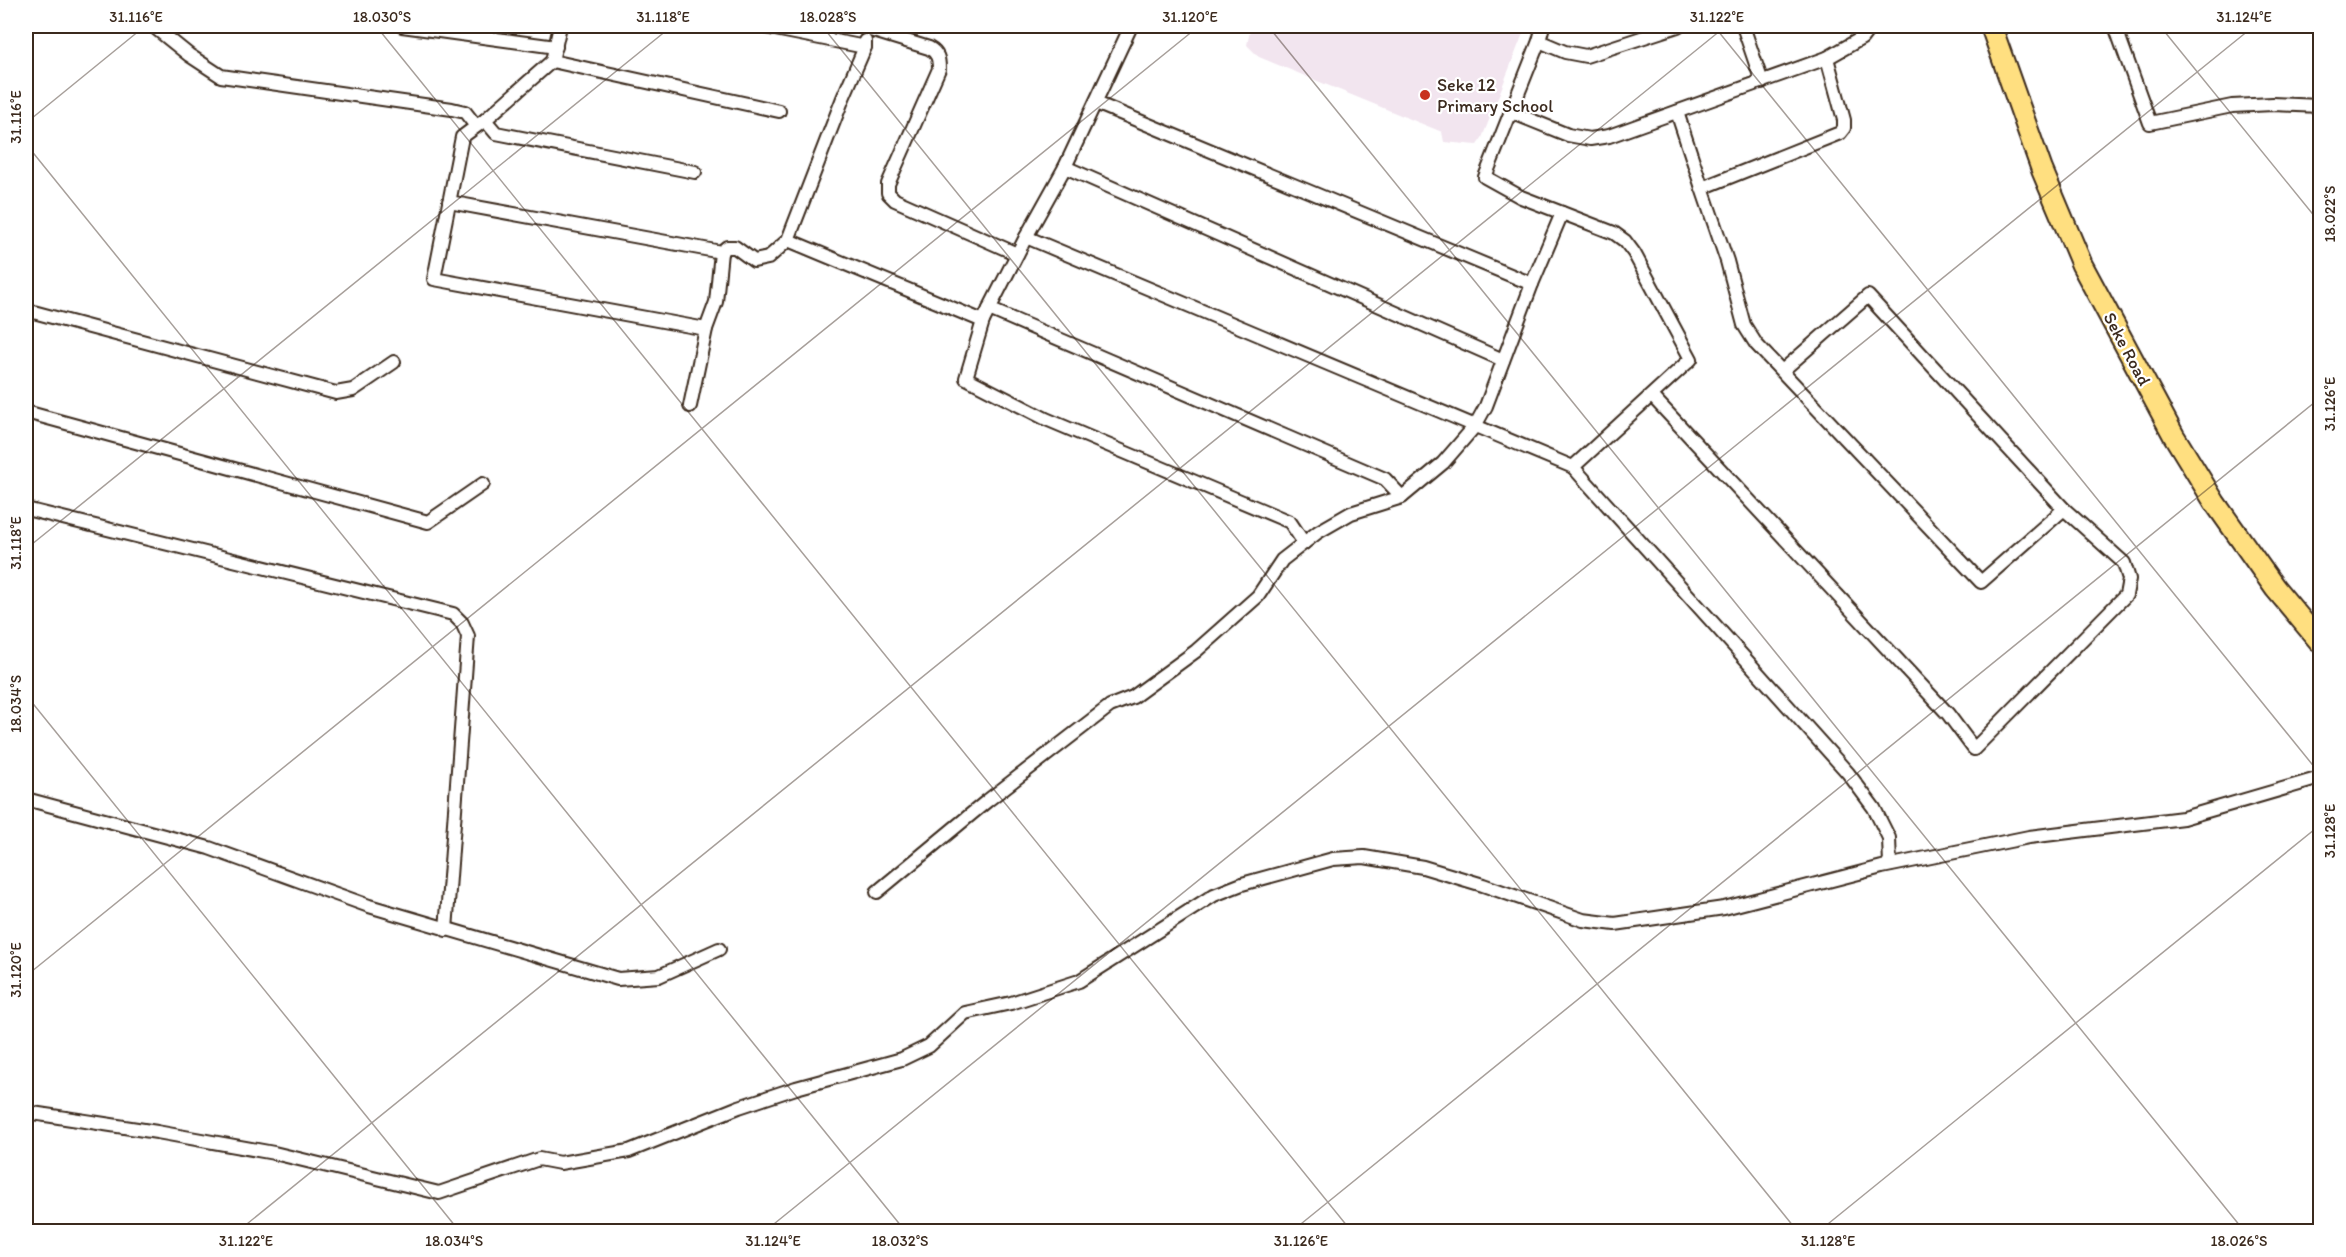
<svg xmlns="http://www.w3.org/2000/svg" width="2346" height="1257" viewBox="0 0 2346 1257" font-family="Itim,sans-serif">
<rect width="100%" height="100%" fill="#fff"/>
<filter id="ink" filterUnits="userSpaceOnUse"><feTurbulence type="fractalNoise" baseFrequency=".0167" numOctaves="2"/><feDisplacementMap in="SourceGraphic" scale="12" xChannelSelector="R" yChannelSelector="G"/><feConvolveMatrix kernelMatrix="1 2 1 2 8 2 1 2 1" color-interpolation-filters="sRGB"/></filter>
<g filter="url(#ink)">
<path fill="#f2e5ef" d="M1251,26H1526L1482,138L1477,145L1444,142L1442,132L1259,57L1247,45Z"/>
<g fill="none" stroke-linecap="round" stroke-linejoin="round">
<defs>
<g id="minor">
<path d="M153,26L189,55L221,76L452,109L465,112L476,126"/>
<path d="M402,26L556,47"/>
<path d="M560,26L552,61L485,120L462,137L434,279L706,329"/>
<path d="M760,26L865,47V41"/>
<path d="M1131,26L1065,167L1026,237L983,321L966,378L1046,419L1290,522L1304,543"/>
<path d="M1743,26L1762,82"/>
<path d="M2115,26L2150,123L2232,106L2273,104L2320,106"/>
<path d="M864,28L929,48C938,53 939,59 939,69L888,184V193L895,200L1017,254"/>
<path d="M1539,41L1565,52L1586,56L1678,26"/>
<path d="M552,61L779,111"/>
<path d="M1096,103L1532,284"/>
<path d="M1511,112L1568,135L1590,139L1609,136L1827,58L1862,38L1871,26"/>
<path d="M1677,112L1702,188L1840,133L1844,128V120L1827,58"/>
<path d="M485,120L496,133L695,172"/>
<path d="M1065,167L1503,360"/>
<path d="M1702,188L1727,261L1744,325L1756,344L1981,582L2064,509"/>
<path d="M449,202L721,252L727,247H735L754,261L768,258L788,240L843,98L865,47"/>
<path d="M1026,237L1573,467L1691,359L1634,253L1625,241L1614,233L1521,197L1485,177L1539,41L1543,26"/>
<path d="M788,240L983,321"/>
<path d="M989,309L1385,479L1402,497"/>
<path d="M26,310L336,393L353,390L394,362"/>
<path d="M1652,396L1948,714L1974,749L2126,595L2129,579L2124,563L2064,509L1868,296L1782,371"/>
<path d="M690,406L706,329L716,302L721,252"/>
<path d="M26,412L428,522L483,484"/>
<path d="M1573,467L1848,773L1874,808L1889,838L1890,865"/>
<path d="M26,509L453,614L462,623L468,636L446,930"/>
<path d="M26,799L209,848L369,906L618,979L659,976L719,949"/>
<path d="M877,892L987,801L1110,706L1133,697L1196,651L1258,596L1282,560L1318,532L1351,513L1402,497L1443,463L1475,426L1486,406L1532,284L1562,213"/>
<path d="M26,1112L157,1132L274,1153L439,1193L539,1159L560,1163L629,1151L739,1107L796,1088L902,1059L929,1046L965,1013L1011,1003L1079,981L1214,895L1242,884L1333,859L1364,857L1423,867L1483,885L1583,920L1615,924L1724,908L1882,867L2029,837L2183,818L2320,778"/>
</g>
<path id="primary" d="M1991,26L2042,170L2082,265L2174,436L2215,503L2275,588L2320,642"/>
</defs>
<use href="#minor" stroke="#3b2a1e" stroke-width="16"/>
<use href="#primary" stroke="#3b2a1e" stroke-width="24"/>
<use href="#minor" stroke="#fff" stroke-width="12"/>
<use href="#primary" stroke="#ffdf80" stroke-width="20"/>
</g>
</g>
<path fill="none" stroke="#3b2a1e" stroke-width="1.5" stroke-opacity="0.45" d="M376,26L1352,1232M822,26L1798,1232M1268,26L2245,1232M1714,26L2320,774M2160,26L2320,223M26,123L145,26M26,144L906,1232M26,549L672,26M26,695L460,1232M26,976L1199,26M237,1232L1726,26M764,1232L2254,26M1291,1232L2320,398M1818,1232L2320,825"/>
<circle fill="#c8321e" stroke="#fff" stroke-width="2" cx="1425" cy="95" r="6"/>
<g text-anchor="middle" stroke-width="4.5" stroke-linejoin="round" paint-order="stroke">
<g font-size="18" fill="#3b2a1e" stroke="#fff" text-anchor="start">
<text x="1437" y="91">Seke 12<tspan x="1437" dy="21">Primary School</tspan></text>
</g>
<g font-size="18" fill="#3b2a1e" stroke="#fff">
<text transform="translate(2127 349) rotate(62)" y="6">Seke Road</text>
</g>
</g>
<rect width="2346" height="1257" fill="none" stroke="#fff" stroke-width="66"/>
<rect x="33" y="33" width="2280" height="1191" fill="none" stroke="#3b2a1e" stroke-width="2"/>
<g font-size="15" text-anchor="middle" fill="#3b2a1e">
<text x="136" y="22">31.116°E</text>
<text x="382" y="22">18.030°S</text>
<text x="663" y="22">31.118°E</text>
<text x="828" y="22">18.028°S</text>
<text x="1190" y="22">31.120°E</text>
<text x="1717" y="22">31.122°E</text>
<text x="2244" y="22">31.124°E</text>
<text transform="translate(16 117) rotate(-90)" y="5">31.116°E</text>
<text transform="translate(2330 214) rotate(-90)" y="5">18.022°S</text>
<text transform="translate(2330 404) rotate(-90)" y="5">31.126°E</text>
<text transform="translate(16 543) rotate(-90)" y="5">31.118°E</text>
<text transform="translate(16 704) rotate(-90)" y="5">18.034°S</text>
<text transform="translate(2330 831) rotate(-90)" y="5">31.128°E</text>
<text transform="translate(16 970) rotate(-90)" y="5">31.120°E</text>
<text x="246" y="1246">31.122°E</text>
<text x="454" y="1246">18.034°S</text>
<text x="773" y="1246">31.124°E</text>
<text x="900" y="1246">18.032°S</text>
<text x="1301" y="1246">31.126°E</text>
<text x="1828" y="1246">31.128°E</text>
<text x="2239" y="1246">18.026°S</text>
</g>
</svg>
